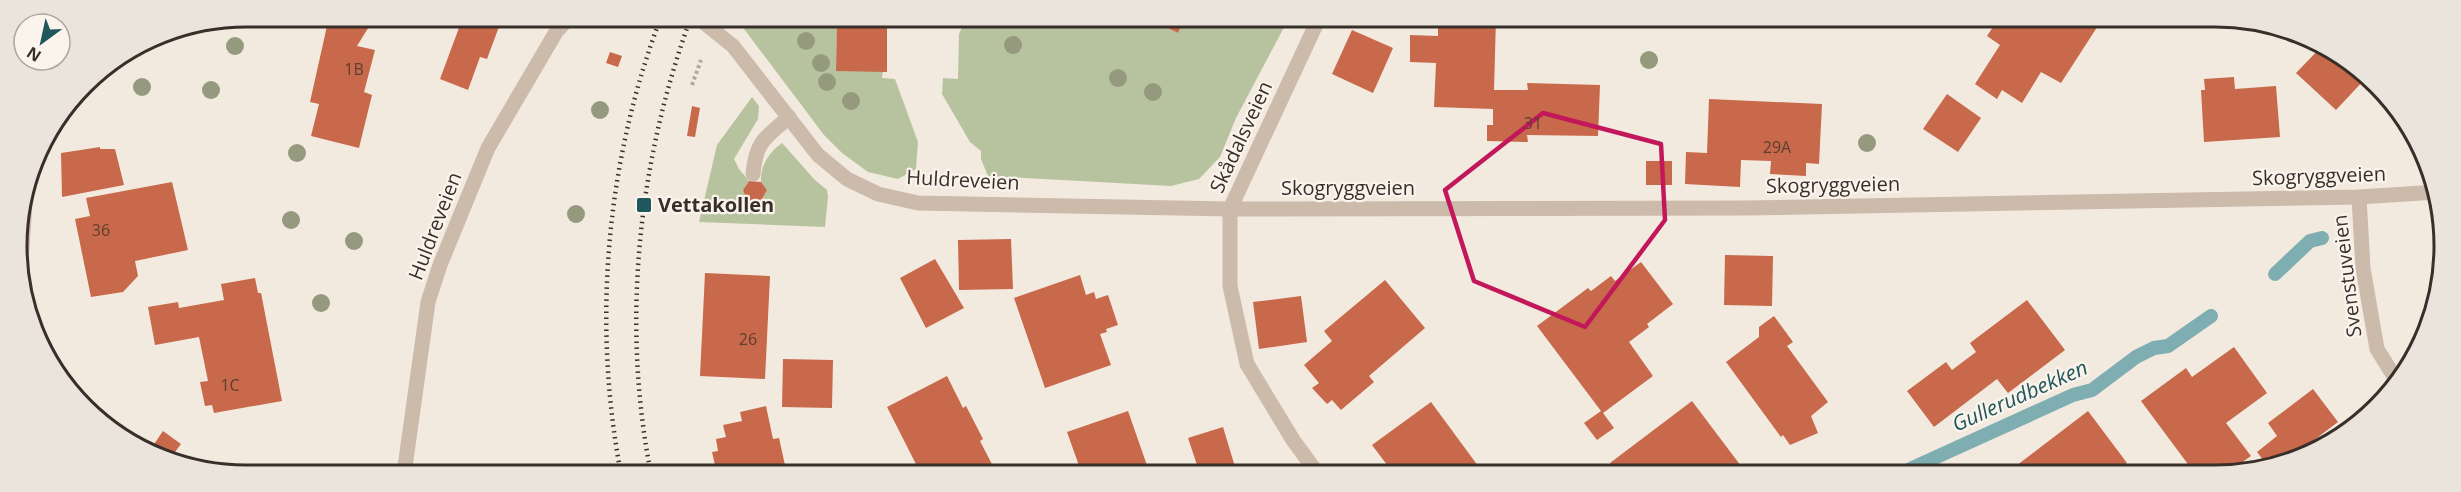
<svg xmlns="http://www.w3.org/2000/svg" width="2461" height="492" viewBox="0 0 2461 492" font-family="'Open Sans',sans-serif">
<rect width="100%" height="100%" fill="#f3eadf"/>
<g fill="#b7c39f">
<path d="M735,17H837L836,71H883L882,78L895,79L918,142L916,169L898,179L868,172L842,153L824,135Z"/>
<path d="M970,17H1145L1178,33L1185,17L1289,18L1236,118L1220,157L1199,179L1171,186L988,176L981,159V151L970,142L942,94L943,78L958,79L959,34L966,19Z"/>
<path d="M752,97L759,106L758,119L734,159L739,169L749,181L743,190L747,200L761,201L767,190L761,182C760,166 769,152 782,143L815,180L827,190L828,197L825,227L699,222L717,145Z"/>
</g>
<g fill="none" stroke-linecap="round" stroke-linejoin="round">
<g stroke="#7eaeb1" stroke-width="14">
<path d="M2275,274L2310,241L2322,238"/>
<path d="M1906,475L1910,469L2073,395L2092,390L2136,357L2154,348L2168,346L2211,316"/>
</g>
</g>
<g fill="#c7694a">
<path d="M329,17H365L370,25L357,46L375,50L364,92L372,95L359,148L311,136L319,104L310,102Z"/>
<path d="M463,17H481L500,24L487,59L480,57L468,90L440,79Z"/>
<path d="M837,17H887V72L836,71Z"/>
<path d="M1145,17H1185L1178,33Z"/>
<path d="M1438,18H1496L1494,90H1528L1527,83L1600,85L1598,136L1527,135L1528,142L1487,141V125H1493V109L1434,107L1436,63L1410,62V35L1438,36Z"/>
<path d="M1999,18H2103L2061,83L2041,72L2022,103L2002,90L1997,99L1975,84L2000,45L1987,36Z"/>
<path d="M1352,30L1393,48L1373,93L1332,74Z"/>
<path d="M2323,45L2329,47L2365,79L2336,110L2296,73Z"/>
<path d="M610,52L622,56L618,67L606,63Z"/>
<path d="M2234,77L2235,89L2276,86L2280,137L2204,142L2201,90H2205L2204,79Z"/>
<path d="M1947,94L1981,118L1958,152L1923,129Z"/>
<path d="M1709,99L1822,104L1819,164L1806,163V176L1770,174L1771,161L1741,160L1740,187L1685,184L1686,152L1707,153Z"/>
<path d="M692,106L700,108L695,137L687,136Z"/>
<path d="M100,147V149H115L124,185L62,197L61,153Z"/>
<rect x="1646" y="161" width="26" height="24"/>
<path d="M749,181L761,182L767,190L761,201H747L743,190Z"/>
<path d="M172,182L188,250L135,261L138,276L123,292L91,297L75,219L90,216L86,198Z"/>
<path d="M1011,239L1013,289L959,290L958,240Z"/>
<path d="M1725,255L1773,256L1772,306L1724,305Z"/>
<path d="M935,259L964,308L926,328L900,278Z"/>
<path d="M1641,262L1673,304L1647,324L1649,327L1629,342L1653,376L1603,413L1614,428L1597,440L1584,423L1601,411L1537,326L1588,288L1591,291L1611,276L1615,281Z"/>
<path d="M705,273L770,276L765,379L700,376Z"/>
<path d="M1080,275L1086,295L1094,292L1096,299L1108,295L1118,325L1106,329L1107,332L1100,334L1111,365L1045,388L1014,298Z"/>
<path d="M255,278L258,293H261L282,401L214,413L212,405L205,406L200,382L208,381L199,337L155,345L148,307L178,302L179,308L224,300L221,284Z"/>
<path d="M1385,280L1425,328L1369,376L1374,382L1341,410L1332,400L1327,404L1312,388L1319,383L1304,365L1332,341L1324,331Z"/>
<path d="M1301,296L1307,342L1259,349L1253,302Z"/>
<path d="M2027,300L2065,350L2008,393L1997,379L1934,427L1907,391L1946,362L1952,370L1976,352L1970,343Z"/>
<path d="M1774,316L1793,342L1787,346L1828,402L1811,416L1818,433L1790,445L1783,435L1781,437L1726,362L1759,337V327Z"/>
<path d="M2234,347L2267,393L2226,423L2251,456L2224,475H2196L2141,401L2186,368L2192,377Z"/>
<path d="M783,359L833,360L832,408L782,407Z"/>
<path d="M947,376L963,408L966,406L983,439L980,441L997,474H921L887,407Z"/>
<path d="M2313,389L2338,422L2293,456L2290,452L2276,463L2267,465L2257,452L2277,436L2268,423Z"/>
<path d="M1692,401L1741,466L1729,475H1619L1610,463Z"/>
<path d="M1431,402L1484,474H1394L1372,445Z"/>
<path d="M766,406L773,439L779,438L787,474H717L712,452L718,451L716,439L726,437L723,425L742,421L740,412Z"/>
<path d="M1128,411L1150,474H1082L1067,432Z"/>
<path d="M2088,411L2127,463L2112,475H2004Z"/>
<path d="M1223,427L1236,470L1222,474H1200L1188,438Z"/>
<path d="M163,431L181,444L175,452L196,467L148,453Z"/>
<path d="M1608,464L1616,475H1593Z"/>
</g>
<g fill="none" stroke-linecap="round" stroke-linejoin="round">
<path stroke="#b8a495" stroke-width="4" stroke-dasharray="3 3" stroke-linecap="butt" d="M692,85L701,60"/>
<path stroke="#ccbaab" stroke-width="15" d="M753,174C756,141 765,138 789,117"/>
<g stroke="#ccbaab" stroke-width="15">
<path d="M697,17L733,46L818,155L847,179L878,194L918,203L1230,209L1746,208L2359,197L2437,192"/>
<path d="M2359,197L2363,268L2377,349L2397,381"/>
<path d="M21,263L25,203"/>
<path d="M404,474L428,302L440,265L488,148L556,32L570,17"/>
<path d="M1318,474L1293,440L1247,364L1230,286V209L1319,18"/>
</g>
<g stroke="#392f2a" stroke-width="4.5" stroke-dasharray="1.5 4.5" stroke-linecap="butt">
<path d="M621,474C592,322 606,161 661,17"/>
<path d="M651,474C621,322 638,162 691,17"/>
</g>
</g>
<g fill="#959a7e">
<circle cx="806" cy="41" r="9"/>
<circle cx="1013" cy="45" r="9"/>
<circle cx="235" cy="46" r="9"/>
<circle cx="1649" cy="60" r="9"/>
<circle cx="821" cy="63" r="9"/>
<circle cx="1118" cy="78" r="9"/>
<circle cx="827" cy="82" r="9"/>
<circle cx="142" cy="87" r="9"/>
<circle cx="211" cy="90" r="9"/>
<circle cx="1153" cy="92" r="9"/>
<circle cx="851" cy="101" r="9"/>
<circle cx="600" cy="110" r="9"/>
<circle cx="1867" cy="143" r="9"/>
<circle cx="297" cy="153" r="9"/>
<circle cx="576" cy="214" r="9"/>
<circle cx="291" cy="220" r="9"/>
<circle cx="354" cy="241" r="9"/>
<circle cx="321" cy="303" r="9"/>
</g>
<path fill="none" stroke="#c2185b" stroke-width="4.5" stroke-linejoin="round" d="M1543,113L1661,144L1665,220L1585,327L1474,281L1445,190Z"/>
<rect fill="#1f575c" stroke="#faf4ec" stroke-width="2" x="636" y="197" width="16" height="16" rx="3"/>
<g text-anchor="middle" stroke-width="4.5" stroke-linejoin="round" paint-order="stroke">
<g font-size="16" fill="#5c3e32">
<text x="354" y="75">1B</text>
<text x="1533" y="129">31</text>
<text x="1777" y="153">29A</text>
<text x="101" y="236">36</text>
<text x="748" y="345">26</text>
<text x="230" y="391">1C</text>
</g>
<g font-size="20" fill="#392f2a" stroke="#faf4ec">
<text transform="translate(1241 137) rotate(-65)" y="7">Skådalsveien</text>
<text transform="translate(2319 176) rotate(-2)" y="7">Skogryggveien</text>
<text transform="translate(963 180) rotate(3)" y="7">Huldreveien</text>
<text transform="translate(1833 185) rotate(-1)" y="7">Skogryggveien</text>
<text x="1348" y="195">Skogryggveien</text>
<text transform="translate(435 226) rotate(-69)" y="7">Huldreveien</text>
<text transform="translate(2347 276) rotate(-97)" y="7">Svenstuveien</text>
</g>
<g font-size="20" font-weight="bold" fill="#392f2a" stroke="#faf4ec" text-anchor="start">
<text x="658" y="212">Vettakollen</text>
</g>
<g font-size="21" font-style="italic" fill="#1f575c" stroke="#faf4ec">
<text transform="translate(2020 396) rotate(-24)" y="7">Gullerudbekken</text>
</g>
</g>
<path d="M0 0H2461V492H0ZM246 27H2215A219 219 0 0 1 2434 246V246A219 219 0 0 1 2215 465H246A219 219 0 0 1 27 246V246A219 219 0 0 1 246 27Z" fill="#ebe4dc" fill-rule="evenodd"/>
<path fill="none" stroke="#392f2a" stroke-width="3" d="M246 27H2215A219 219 0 0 1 2434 246V246A219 219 0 0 1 2215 465H246A219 219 0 0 1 27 246V246A219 219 0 0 1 246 27Z"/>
<g transform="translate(42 42) rotate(213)"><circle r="28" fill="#faf4ec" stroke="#ada59e" stroke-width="1.5"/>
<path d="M0-4.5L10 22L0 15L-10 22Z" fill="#1f575c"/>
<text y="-9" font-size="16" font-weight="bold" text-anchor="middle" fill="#392f2a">N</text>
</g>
</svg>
